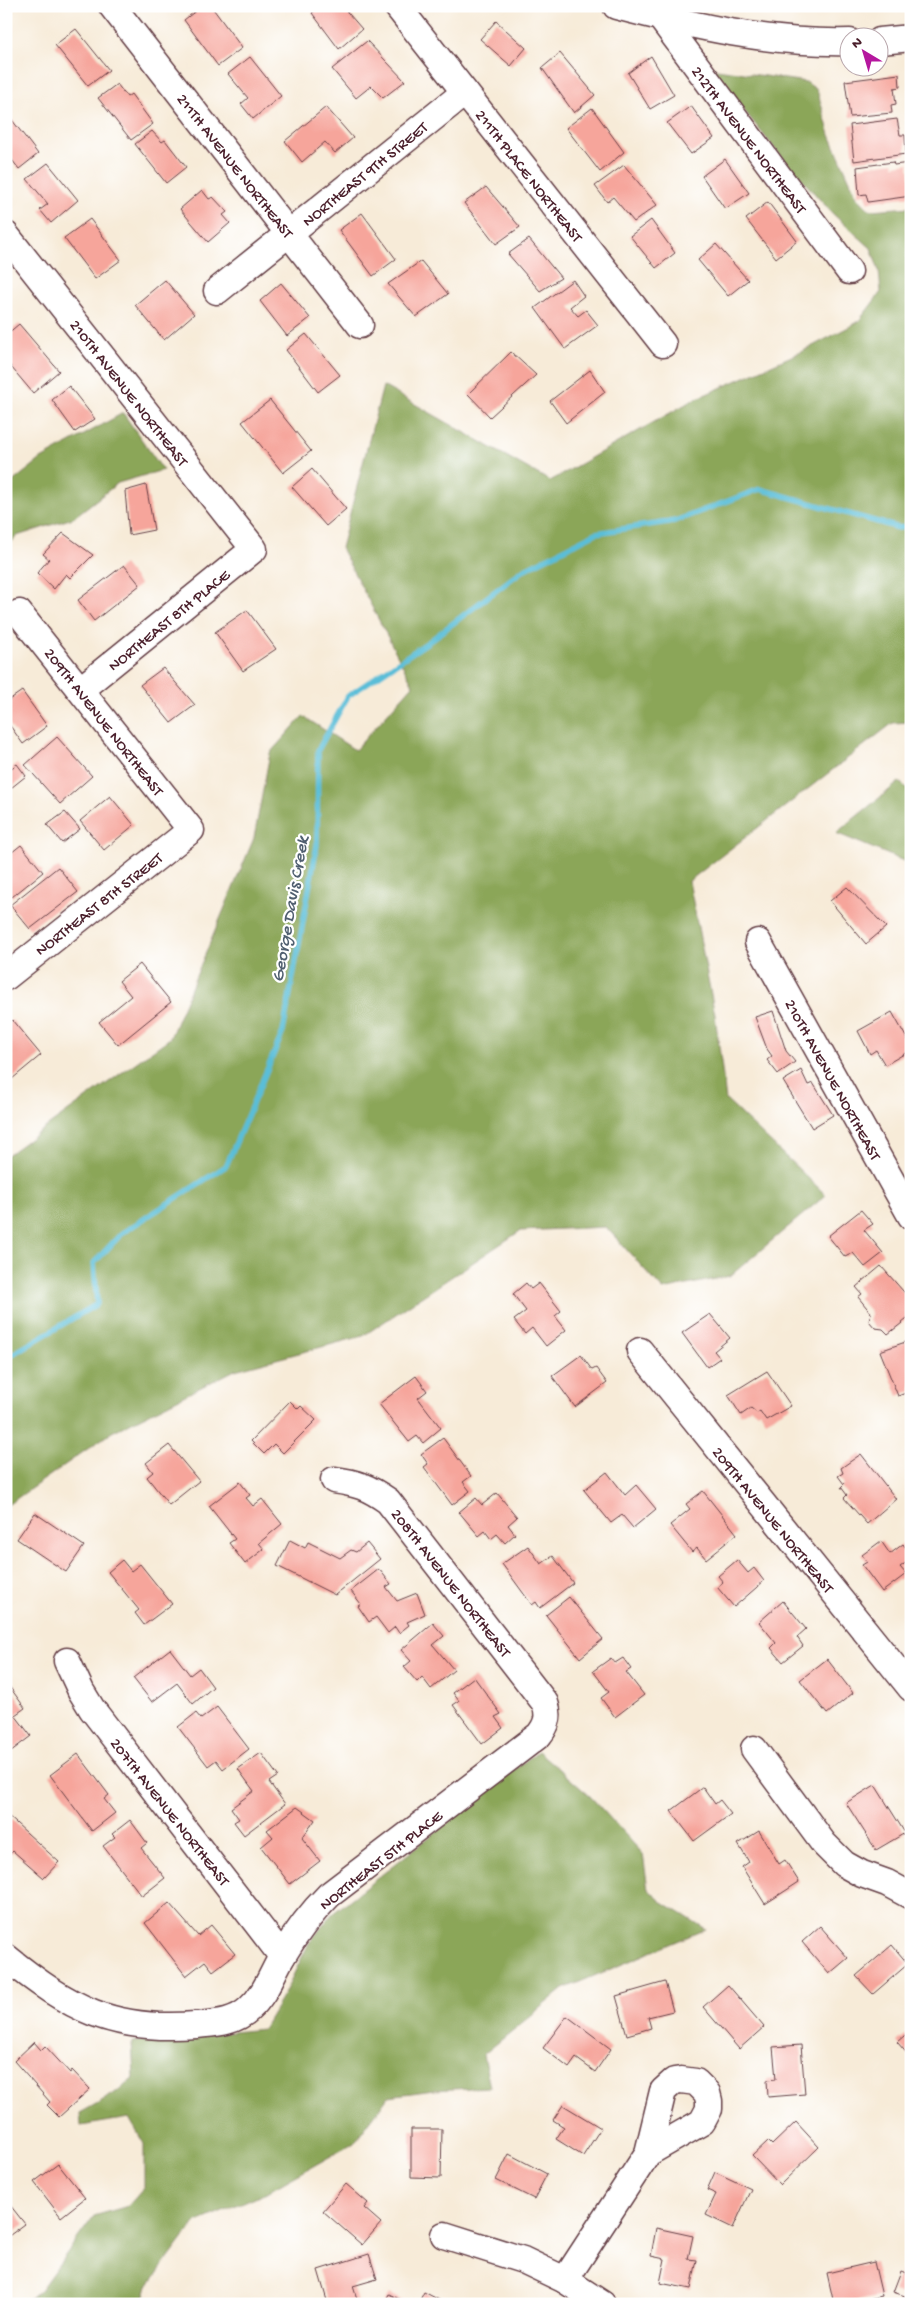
<svg xmlns="http://www.w3.org/2000/svg" width="917" height="2310" viewBox="0 0 917 2310" font-family="'Gochi Hand',sans-serif">
<rect width="100%" height="100%" fill="#fff"/>
<filter id="ink" filterUnits="userSpaceOnUse"><feTurbulence type="fractalNoise" baseFrequency=".02" numOctaves="2"/><feDisplacementMap in="SourceGraphic" scale="10" xChannelSelector="R" yChannelSelector="G"/><feConvolveMatrix kernelMatrix="1 2 1 2 8 2 1 2 1" color-interpolation-filters="sRGB"/></filter>
<filter id="wash" filterUnits="userSpaceOnUse"><feTurbulence type="fractalNoise" baseFrequency=".0096" numOctaves="4" result="noise"/><feDisplacementMap in="SourceGraphic" scale="20" xChannelSelector="R" yChannelSelector="G"/><feGaussianBlur stdDeviation="1.12" result="paint"/><feColorMatrix in="noise" values="0 0 0 0 0 0 0 0 0 0 0 0 0 0 0 0 0 1.4 0 .05"/><feComposite in="paint" operator="in"/></filter>
<g filter="url(#wash)">
<rect width="100%" height="100%" fill="#f7ebd8"/>
<g fill="#8ba658" stroke="#6a6242">
<path d="M710,68L806,82L817,90L830,135L857,197L870,210L911,207V722L893,723L689,881L715,1015L726,1100L826,1195L730,1276L663,1290L606,1227L520,1231L363,1336L235,1370L112,1432L6,1506V1156L170,1038L254,838L270,753L303,716L355,750L413,685L341,548L383,386L550,481L693,400L805,350L858,322L881,292L879,271L871,248L833,214L779,154Z"/>
<path d="M123,413L163,470L118,483L73,518L17,536L6,548V487L41,459Z"/>
<path d="M899,782L911,791V864L836,833Z"/>
<path d="M538,1751L590,1796L643,1854L648,1889L661,1901L706,1929L563,1989L483,2055L490,2087L434,2090L389,2096L354,2143L269,2191L195,2223L148,2286L142,2304H24L40,2290L94,2216L128,2206L144,2188V2144L129,2118L81,2126L80,2113L112,2095L134,2078L132,2042L263,2029L284,1994L309,1943L332,1914Z"/>
</g>
<g fill="none" stroke-linecap="round" stroke-linejoin="round">
<path stroke="#5abed8" stroke-width="5.5" d="M6,1358L97,1304L94,1263L122,1233L226,1166L283,1032L317,845L318,750L348,696L431,640L523,570L596,533L675,521L760,489L899,528L911,526"/>
</g>
<g id="blocks">
<g fill="#f6a59b">
<path d="M202,6H211L242,48L218,66L184,20Z"/>
<path d="M320,6H342L362,29L339,49L312,13Z"/>
<path d="M496,21L526,48L511,66L480,39Z"/>
<path d="M76,29L109,70L88,86L55,45Z"/>
<path d="M367,41L405,81L383,98L371,86L356,98L332,69Z"/>
<path d="M560,53L595,95L574,113L542,68Z"/>
<path d="M651,56L674,95L650,109L628,73Z"/>
<path d="M250,57L281,96L253,119L241,104L248,98L228,74Z"/>
<path d="M899,74L900,87L894,88L896,104L891,105L892,113L850,117L845,81Z"/>
<path d="M117,84L127,97L131,94L153,124L131,140L98,98Z"/>
<path d="M691,106L714,138L691,154L667,123Z"/>
<path d="M326,107L353,138L335,153L325,142L302,162L285,141Z"/>
<path d="M592,108L624,152L600,172L566,128Z"/>
<path d="M6,112L38,154L19,169L6,152Z"/>
<path d="M897,119L900,135H905L906,154L854,161L850,125Z"/>
<path d="M152,131L162,142L165,140L186,167L166,183L135,144Z"/>
<path d="M725,159L749,193L725,209L702,176Z"/>
<path d="M893,162L894,165L909,163L911,196L868,202L866,194L859,195L857,167Z"/>
<path d="M48,163L78,200L51,223L40,210L48,204L27,179Z"/>
<path d="M624,165L657,205L634,222L613,197L607,202L595,186Z"/>
<path d="M486,187L520,227L496,244L464,203Z"/>
<path d="M202,190L209,199L213,197L227,212L223,215L230,223L208,242L180,209Z"/>
<path d="M768,202L797,241L776,258L746,219Z"/>
<path d="M362,213L396,259L373,276L339,230Z"/>
<path d="M90,219L121,260L95,279L64,238Z"/>
<path d="M651,220L675,253L656,268L630,236Z"/>
<path d="M529,239L561,278L540,291L508,254Z"/>
<path d="M716,244L748,280L728,296L698,260Z"/>
<path d="M421,261L448,294L416,317L388,284Z"/>
<path d="M165,280L194,314L164,340L135,305Z"/>
<path d="M573,280L584,296L570,307L578,316L586,310L598,325L565,349L535,308Z"/>
<path d="M281,283L310,318L287,336L260,301Z"/>
<path d="M19,324L59,371L33,393L6,361V335Z"/>
<path d="M306,334L340,375L318,392L286,350Z"/>
<path d="M511,352L536,375L490,417L468,394Z"/>
<path d="M590,370L605,392L566,423L550,401Z"/>
<path d="M69,386L95,419L75,432L52,400Z"/>
<path d="M270,400L311,451L283,473L242,422Z"/>
<path d="M312,469L346,509L326,526L292,487Z"/>
<path d="M146,485L154,530L129,535L125,491Z"/>
<path d="M63,533L93,555L70,578L66,574L54,589L37,573L49,559L43,554Z"/>
<path d="M124,565L140,585L94,621L78,600Z"/>
<path d="M247,610L276,649L243,671L215,632Z"/>
<path d="M163,668L195,705L171,723L140,685Z"/>
<path d="M22,691L47,726L23,744L6,720V702Z"/>
<path d="M57,737L92,776L60,804L25,765Z"/>
<path d="M17,764L26,776L11,788L6,781V772Z"/>
<path d="M110,796L134,825L104,850L80,821Z"/>
<path d="M65,812L80,829L62,843L47,825Z"/>
<path d="M21,845L43,872L12,897L6,890V857Z"/>
<path d="M58,867L78,892L30,929L10,905Z"/>
<path d="M847,887L886,927L866,944L830,901Z"/>
<path d="M140,964L171,1002L118,1045L99,1022L131,996L119,981Z"/>
<path d="M773,1011L786,1051L795,1062L778,1074L767,1060L772,1056L767,1049L755,1017Z"/>
<path d="M892,1012L911,1046V1050L885,1065L876,1050L870,1054L858,1031Z"/>
<path d="M12,1020L41,1055L6,1084V1025Z"/>
<path d="M801,1070L808,1085L813,1083L833,1115L812,1128L783,1081Z"/>
<path d="M861,1210L873,1224L864,1230L883,1253L865,1267L853,1253L845,1257L828,1236Z"/>
<path d="M881,1266L911,1300V1316L888,1334L883,1329L875,1328L869,1321L871,1313L858,1297L862,1294L856,1287Z"/>
<path d="M526,1283L531,1289L539,1283L561,1311L555,1316L566,1330L546,1346L532,1328L525,1334L514,1320L526,1311L513,1294Z"/>
<path d="M710,1314L730,1338L714,1351L720,1358L707,1367L682,1333Z"/>
<path d="M911,1340V1391L898,1396L880,1351Z"/>
<path d="M581,1355L592,1370L596,1368L607,1383L575,1407L552,1376Z"/>
<path d="M767,1371L791,1406L766,1420L760,1411L757,1413L751,1408L741,1415L728,1395Z"/>
<path d="M416,1376L427,1391L418,1398L441,1428L423,1443L417,1436L409,1442L379,1404Z"/>
<path d="M290,1401L298,1409L301,1406L316,1420L283,1453L274,1444L264,1454L251,1441Z"/>
<path d="M443,1438L471,1476L463,1482L470,1491L452,1505L424,1467L428,1464L421,1454Z"/>
<path d="M169,1445L199,1481L169,1505L147,1477L153,1472L146,1463Z"/>
<path d="M861,1454L896,1499L867,1524L844,1498L847,1495L841,1487L844,1484L838,1476L843,1473L841,1468Z"/>
<path d="M607,1472L625,1495L636,1485L656,1509L633,1528L622,1515L611,1523L584,1490Z"/>
<path d="M240,1482L250,1495L246,1498L253,1506L262,1499L282,1524L259,1543L264,1549L245,1564L229,1543L235,1539L209,1506Z"/>
<path d="M703,1491L737,1534L706,1559L697,1548L692,1552L670,1525L690,1509L686,1504Z"/>
<path d="M497,1493L517,1517L508,1525L515,1534L505,1543L497,1534L491,1539L485,1531L479,1536L459,1512L476,1498L482,1505Z"/>
<path d="M35,1513L84,1546L66,1572L17,1539Z"/>
<path d="M290,1540L305,1548L308,1542L340,1558L351,1550L356,1552L367,1543L380,1559L335,1595L277,1566Z"/>
<path d="M881,1541L890,1554L903,1544L911,1555V1559L900,1567L906,1574L882,1592L862,1565L867,1562L862,1555Z"/>
<path d="M528,1546L541,1564L553,1556L573,1583L540,1608L536,1602L532,1605L502,1564Z"/>
<path d="M122,1560L131,1571L140,1564L172,1604L144,1625L135,1613L139,1610L108,1572Z"/>
<path d="M737,1560L748,1573L754,1568L764,1581L734,1607L717,1587L723,1582L718,1576Z"/>
<path d="M379,1569L391,1584L386,1587L397,1601L417,1593L425,1614L407,1622L409,1625L399,1633L395,1627L388,1633L376,1617L369,1622L358,1606L361,1604L351,1591Z"/>
<path d="M569,1597L603,1639L580,1658L546,1615Z"/>
<path d="M783,1601L806,1629L797,1637L803,1646L783,1662L771,1648L776,1643L759,1622Z"/>
<path d="M433,1623L444,1636L433,1645L454,1670L431,1689L422,1677L417,1682L404,1667L411,1661L401,1650Z"/>
<path d="M170,1649L190,1675L199,1668L213,1687L193,1704L177,1683L152,1702L133,1678Z"/>
<path d="M611,1658L615,1663L623,1658L631,1669L626,1672L644,1695L615,1717L601,1698L609,1692L593,1671Z"/>
<path d="M827,1659L853,1693L827,1714L800,1680Z"/>
<path d="M474,1677L501,1714L495,1717L503,1728L482,1744L453,1705L459,1701L453,1693Z"/>
<path d="M6,1682L25,1708L15,1715L31,1736L6,1755Z"/>
<path d="M217,1707L249,1749L223,1769L216,1760L208,1766L178,1727L196,1713L201,1719Z"/>
<path d="M261,1753L278,1776L269,1782L285,1804L244,1835L234,1822L239,1819L231,1808L254,1791L238,1769Z"/>
<path d="M78,1754L109,1795L104,1799L115,1813L92,1831L50,1775Z"/>
<path d="M875,1785L905,1833L876,1850L846,1803Z"/>
<path d="M703,1787L715,1804L720,1800L731,1814L694,1841L671,1811Z"/>
<path d="M297,1807L315,1820L302,1838L320,1861L290,1884L261,1847L273,1837L267,1830Z"/>
<path d="M6,1814L59,1862L44,1878L13,1851L10,1854L6,1851Z"/>
<path d="M130,1820L147,1843L141,1848L165,1878L142,1896L103,1846L115,1837L112,1834Z"/>
<path d="M759,1831L779,1864L785,1860L799,1882L765,1904L742,1867L749,1862L738,1844Z"/>
<path d="M169,1903L198,1936L211,1925L235,1954L213,1971L205,1961L186,1976L145,1923Z"/>
<path d="M820,1926L848,1958L829,1974L802,1942Z"/>
<path d="M892,1945L908,1964L873,1994L856,1976Z"/>
<path d="M665,1982L673,2011L648,2017L651,2028L627,2035L616,1996Z"/>
<path d="M728,1985L764,2027L739,2049L703,2007Z"/>
<path d="M567,2016L611,2049L595,2072L576,2058L569,2068L543,2048Z"/>
<path d="M911,2030V2058L897,2042Z"/>
<path d="M34,2042L41,2050L45,2046L70,2073L72,2070L90,2089L59,2117L47,2105L50,2102L14,2061Z"/>
<path d="M801,2045L805,2094L768,2097L767,2080L776,2079L773,2047Z"/>
<path d="M563,2105L601,2128L583,2156L556,2139L564,2127L553,2120Z"/>
<path d="M796,2122L819,2147L780,2185L752,2156L768,2141L772,2145Z"/>
<path d="M411,2129H442L441,2178L411,2177Z"/>
<path d="M509,2154L547,2174L534,2199L496,2180Z"/>
<path d="M58,2164L85,2198L61,2217L34,2182Z"/>
<path d="M715,2172L751,2189L733,2228L706,2215L716,2194L707,2190Z"/>
<path d="M346,2184L368,2203L364,2208L381,2223L362,2245L323,2211Z"/>
<path d="M6,2200L25,2224L6,2238Z"/>
<path d="M656,2228L693,2236L688,2259L697,2260L691,2289L660,2283L665,2259L651,2256Z"/>
<path d="M369,2254L377,2279L353,2286L358,2302L328,2304L318,2270Z"/>
<path d="M874,2262L882,2296L845,2304H834L827,2273Z"/>
<path d="M901,2271L911,2275V2298L893,2292Z"/>
<path d="M424,2292L447,2304H418Z"/>
<path d="M389,2294L409,2304H384Z"/>
</g>
</g>
</g>
<g filter="url(#ink)">
<use href="#blocks" fill-opacity="0" stroke="#643e45" stroke-width="1"/>
<g fill="none" stroke-linecap="round" stroke-linejoin="round">
<defs>
<g id="minor">
<path d="M112,6L360,325"/>
<path d="M397,6L663,344"/>
<path d="M616,6C693,26 770,44 850,42"/>
<path d="M652,6L849,271"/>
<path d="M880,41L911,38"/>
<path d="M6,235L254,549L81,689"/>
<path d="M217,291L464,93"/>
<path d="M758,942L911,1216"/>
<path d="M6,977L191,830L19,613"/>
<path d="M640,1351L911,1688"/>
<path d="M67,1661L81,1691L92,1709L282,1956"/>
<path d="M754,1749L824,1844L844,1864L862,1874L887,1883L911,1896"/>
<path d="M6,1957C69,2008 113,2032 196,2025C215,2023 234,2023 249,2009C266,1994 272,1973 283,1955C296,1933 311,1913 329,1895L539,1735C547,1725 550,1716 545,1703L388,1501C368,1487 357,1483 334,1480"/>
<path d="M444,2235L523,2260L565,2280L602,2304"/>
<path d="M565,2280L648,2153L702,2122L709,2109V2101L707,2093L696,2082L681,2080L674,2081L663,2091L648,2153"/>
</g>
</defs>
<use href="#minor" stroke="#643e45" stroke-width="29"/>
<use href="#minor" stroke="#fff" stroke-width="26"/>
</g>
</g>
<g text-anchor="middle" stroke-width="4.5" stroke-linejoin="round" paint-order="stroke">
<g font-size="16" fill="#4a1f2b" stroke="#fff">
<text transform="translate(750 139) rotate(53)" y="6">212TH AVENUE NORTHEAST</text>
<text transform="translate(236 165) rotate(52)" y="6">211TH AVENUE NORTHEAST</text>
<text transform="translate(364 173) rotate(-39)" y="6">NORTHEAST 9TH STREET</text>
<text transform="translate(530 175) rotate(52)" y="6">211TH PLACE NORTHEAST</text>
<text transform="translate(130 392) rotate(52)" y="6">210TH AVENUE NORTHEAST</text>
<text transform="translate(168 619) rotate(-39)" y="6">NORTHEAST 8TH PLACE</text>
<text transform="translate(105 721) rotate(52)" y="6">209TH AVENUE NORTHEAST</text>
<text transform="translate(98 903) rotate(-38)" y="6">NORTHEAST 8TH STREET</text>
<text transform="translate(834 1079) rotate(61)" y="6">210TH AVENUE NORTHEAST</text>
<text transform="translate(774 1519) rotate(51)" y="6">209TH AVENUE NORTHEAST</text>
<text transform="translate(452 1582) rotate(52)" y="6">208TH AVENUE NORTHEAST</text>
<text transform="translate(171 1811) rotate(52)" y="6">207TH AVENUE NORTHEAST</text>
<text transform="translate(380 1859) rotate(-38)" y="6">NORTHEAST 5TH PLACE</text>
</g>
<g font-size="18" font-style="italic" fill="#505f70" stroke="#fff">
<text transform="translate(289 909) rotate(-80)" y="6">George Davis Creek</text>
</g>
</g>
<rect width="917" height="2310" fill="none" stroke="#fff" stroke-width="25"/>
<g transform="translate(864 52) rotate(322)"><circle r="24" fill="#ffffff" stroke="#b7a5aa"/>
<path d="M0-4L9 19L0 12L-9 19Z" fill="#b5179e"/>
<text y="-8" font-size="14" font-weight="bold" text-anchor="middle" fill="#4a1f2b">N</text>
</g>
</svg>
